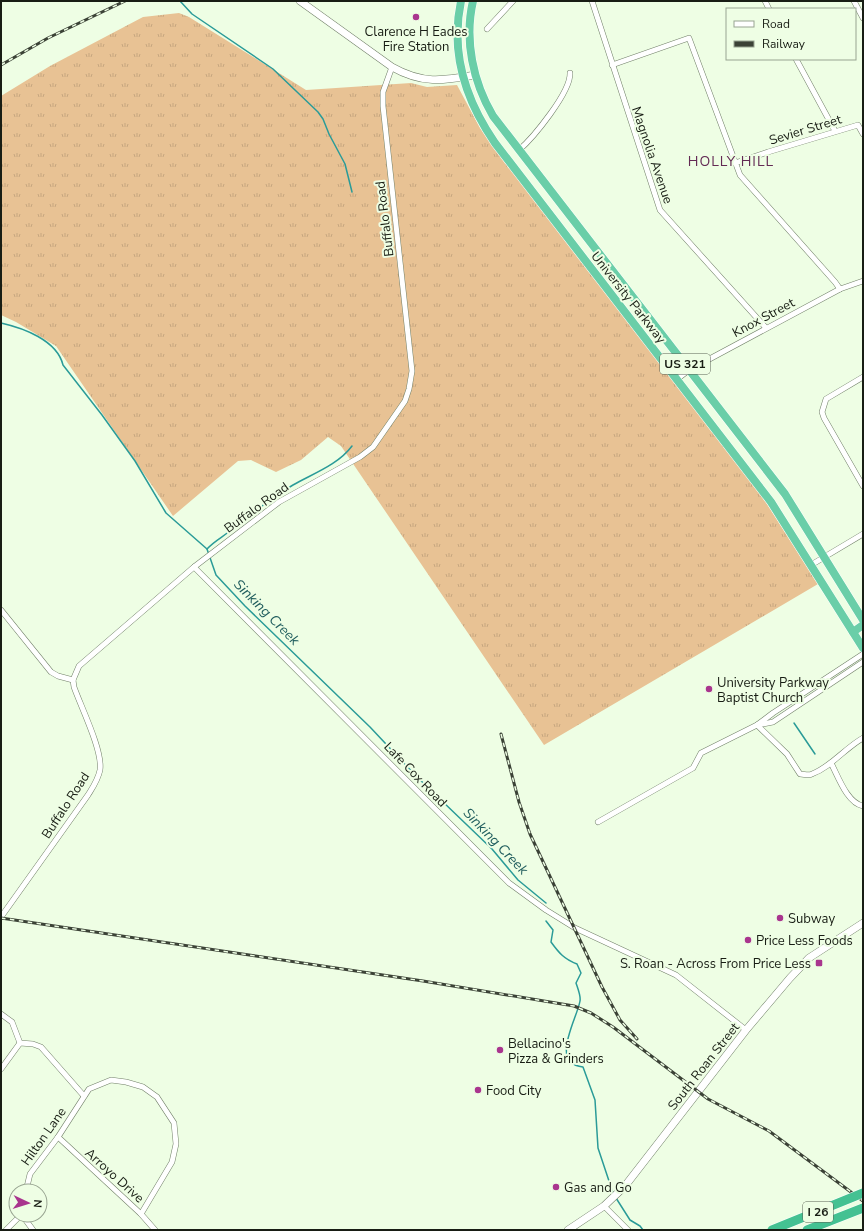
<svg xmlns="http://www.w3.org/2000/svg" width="864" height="1231" viewBox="0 0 864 1231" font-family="'Nunito Sans',sans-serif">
<defs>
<pattern id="grass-tufts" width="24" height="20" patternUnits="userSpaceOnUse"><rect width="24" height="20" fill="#e8c294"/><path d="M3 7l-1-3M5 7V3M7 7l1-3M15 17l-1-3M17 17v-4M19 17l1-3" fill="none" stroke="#c6a67f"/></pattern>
</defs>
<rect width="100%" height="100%" fill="#eefee4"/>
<path fill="url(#grass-tufts)" d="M179,13L189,17L306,90L411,83L427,87L457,85L480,128L760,493L818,584L544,745L341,446L328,437L301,460L276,472L251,460L238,461L173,516L56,346L16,322L1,315V96L50,66L143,17Z"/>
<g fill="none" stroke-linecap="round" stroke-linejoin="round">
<g stroke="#2a9b98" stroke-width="1.5">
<path d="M180,1L192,14L273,69L318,112L323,119L329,134L345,164L352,192"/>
<path d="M1,323C23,328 57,340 63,365L102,415L135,461L166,513L207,549L216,575L245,606L370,727L416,776L492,849L518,880L546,903"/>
<path d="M207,549C214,541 223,537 231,530C251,514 271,498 293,485C312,474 338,465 352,446"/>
<path d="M794,723L815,754"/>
<path d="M546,921L553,930L551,942C559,953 564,959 577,964L581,973L576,983C578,989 581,996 580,1001C577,1019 549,1064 583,1067L595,1100L598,1148L613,1193"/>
<path d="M616,1198L630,1220L640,1226L643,1230"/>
</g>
<defs>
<g id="minor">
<path d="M592,1L660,210L766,328"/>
<path d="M765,1L769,9"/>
<path d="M854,1L863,18"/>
<path d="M487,29L513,1"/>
<path d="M796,59L835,131"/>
<path d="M612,65L689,38L740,175L835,282L840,289"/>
<path d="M519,150C533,138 571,92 570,73"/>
<path d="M735,163L768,152L858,125L863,134"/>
<path d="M863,377L826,399L822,412L824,418L863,486"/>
<path d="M677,379L689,370L840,289L863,281"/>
<path d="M811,565L863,534"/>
<path d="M194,567L509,883L546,910L575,928L676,975L746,1030"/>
<path d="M1,610L51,672L58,676L73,680"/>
<path d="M757,725L787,754L800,774C804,774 809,776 812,774C831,767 845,748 863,738"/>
<path d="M758,725L773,722L863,662"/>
<path d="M831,763C838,776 847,803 863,806"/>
<path d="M598,822L693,768L701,753L757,725L773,713L863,654"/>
<path d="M1,917L88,795C93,787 98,780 100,770C103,751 81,707 74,687L73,680L79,666L194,567L279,502L360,457L373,447L405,401L409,389L412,371L383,106V92L392,67"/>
<path d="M1,1014L12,1022L20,1043L33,1044L41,1047L84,1096"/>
<path d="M1,1069L20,1043"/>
<path d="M58,1137L141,1214L155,1230"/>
<path d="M26,1191L30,1174L58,1137L89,1089L111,1080L126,1082L143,1087L157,1097L174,1123L176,1144L172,1162L141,1214"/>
<path d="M604,1206L628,1230"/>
<path d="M22,1215L33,1230"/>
<path d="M6,1230L21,1215"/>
</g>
<g id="secondary">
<path d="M300,1L392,67C422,84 442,81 475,75"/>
<path d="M568,1230L604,1206L625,1186L746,1030L790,978L809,958L863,923"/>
</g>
<g id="trunk">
<path d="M461,1C450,53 466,101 495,143L771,502L863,648"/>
<path d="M473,1C464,40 473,82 493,116L785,494L863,620"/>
<path d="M853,632L863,625"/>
</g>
<path id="motorway" d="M807,1230L863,1208"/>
</defs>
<use href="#minor" stroke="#728069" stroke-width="6"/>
<use href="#secondary" stroke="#728069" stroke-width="8"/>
<use href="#trunk" stroke="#fff" stroke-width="9"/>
<use href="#motorway" stroke="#fff" stroke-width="10"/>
<use href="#minor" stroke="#fff" stroke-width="5"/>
<use href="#secondary" stroke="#fff" stroke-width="7"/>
<use href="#trunk" stroke="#6acea8" stroke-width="8"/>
<use href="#motorway" stroke="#44c192" stroke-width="9"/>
<defs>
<g id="rail">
<path d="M1,65L48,38L125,1"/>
<path d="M501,734L519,802L530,834L602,987L620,1020L637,1039"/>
<path d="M1,918L423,981L574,1006L591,1013L613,1027L708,1099L769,1131L863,1201"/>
</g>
</defs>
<use href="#rail" stroke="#3b4236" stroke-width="3"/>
<use href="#rail" stroke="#eefee4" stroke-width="1.5" stroke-dasharray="4.5" stroke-linecap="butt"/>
<defs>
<path id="motorway-bridge" d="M772,1230L863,1193"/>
</defs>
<use href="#motorway-bridge" stroke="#fff" stroke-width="10" stroke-linecap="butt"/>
<use href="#motorway-bridge" stroke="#44c192" stroke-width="9"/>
</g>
<g fill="#a9358e" stroke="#eefee4" stroke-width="1.5">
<circle cx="416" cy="17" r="4"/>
<circle cx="709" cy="689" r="4"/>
<circle cx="780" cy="918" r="4"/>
<circle cx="748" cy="940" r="4"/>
<rect x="815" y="959" width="8" height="8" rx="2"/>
<circle cx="500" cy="1050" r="4"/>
<circle cx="478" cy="1090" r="4"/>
<circle cx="556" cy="1187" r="4"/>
</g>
<g text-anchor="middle" stroke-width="4" stroke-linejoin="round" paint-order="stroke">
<g fill="#eefee4" stroke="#586052" stroke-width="1">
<rect x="660" y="354" width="50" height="20" rx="3"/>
<rect x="803" y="1202" width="30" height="20" rx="3"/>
</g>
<g font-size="12" font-weight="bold" fill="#181d14">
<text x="685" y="368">US 321</text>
<text x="818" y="1216">I 26</text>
</g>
<g font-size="13" fill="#181d14" stroke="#eefee4" text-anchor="start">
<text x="416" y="36" text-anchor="middle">Clarence H Eades<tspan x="416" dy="15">Fire Station</tspan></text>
<text x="717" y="687">University Parkway<tspan x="717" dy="15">Baptist Church</tspan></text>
<text x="788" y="923">Subway</text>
<text x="756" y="945">Price Less Foods</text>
<text x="811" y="968" text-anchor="end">S. Roan - Across From Price Less</text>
<text x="508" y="1048">Bellacino's<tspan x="508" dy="15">Pizza &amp; Grinders</tspan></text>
<text x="486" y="1095">Food City</text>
<text x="564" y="1192">Gas and Go</text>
</g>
<g font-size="13" fill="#181d14" stroke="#eefee4">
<text transform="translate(805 129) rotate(-17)" y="5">Sevier Street</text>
<text transform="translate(653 155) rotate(71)" y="5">Magnolia Avenue</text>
<text transform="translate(384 219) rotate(-97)" y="5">Buffalo Road</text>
<text transform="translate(629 297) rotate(52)" y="5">University Parkway</text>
<text transform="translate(763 317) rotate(-28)" y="5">Knox Street</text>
<text transform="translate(256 507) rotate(-36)" y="5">Buffalo Road</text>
<text transform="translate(416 774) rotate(46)" y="5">Lafe Cox Road</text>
<text transform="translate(65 805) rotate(-57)" y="5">Buffalo Road</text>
<text transform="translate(703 1066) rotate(-52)" y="5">South Roan Street</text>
<text transform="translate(43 1136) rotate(-55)" y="5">Hilton Lane</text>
<text transform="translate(115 1175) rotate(42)" y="5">Arroyo Drive</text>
</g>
<g font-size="14" letter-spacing="1" fill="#632a54" stroke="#eefee4">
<text x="731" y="166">HOLLY HILL</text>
</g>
<g font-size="14" font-style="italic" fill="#215e5e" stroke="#eefee4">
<text transform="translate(267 612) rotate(45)" y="5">Sinking Creek</text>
<text transform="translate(496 841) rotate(46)" y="5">Sinking Creek</text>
</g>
</g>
<rect width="864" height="1231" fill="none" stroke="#181d14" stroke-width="4"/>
<rect x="726" y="8" width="130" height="52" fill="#eefee4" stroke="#98a491"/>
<rect x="734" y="21" width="20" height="6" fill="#ffffff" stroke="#98a491"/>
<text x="762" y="28" font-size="12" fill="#181d14">Road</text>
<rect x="734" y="41" width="20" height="6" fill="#3b4236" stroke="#98a491"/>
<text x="762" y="48" font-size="12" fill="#181d14">Railway</text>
<g transform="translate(28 1203) rotate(94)"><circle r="19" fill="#eefee4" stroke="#98a491"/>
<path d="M0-3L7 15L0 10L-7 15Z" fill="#a9358e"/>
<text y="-6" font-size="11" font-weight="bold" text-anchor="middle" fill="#181d14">N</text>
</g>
</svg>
